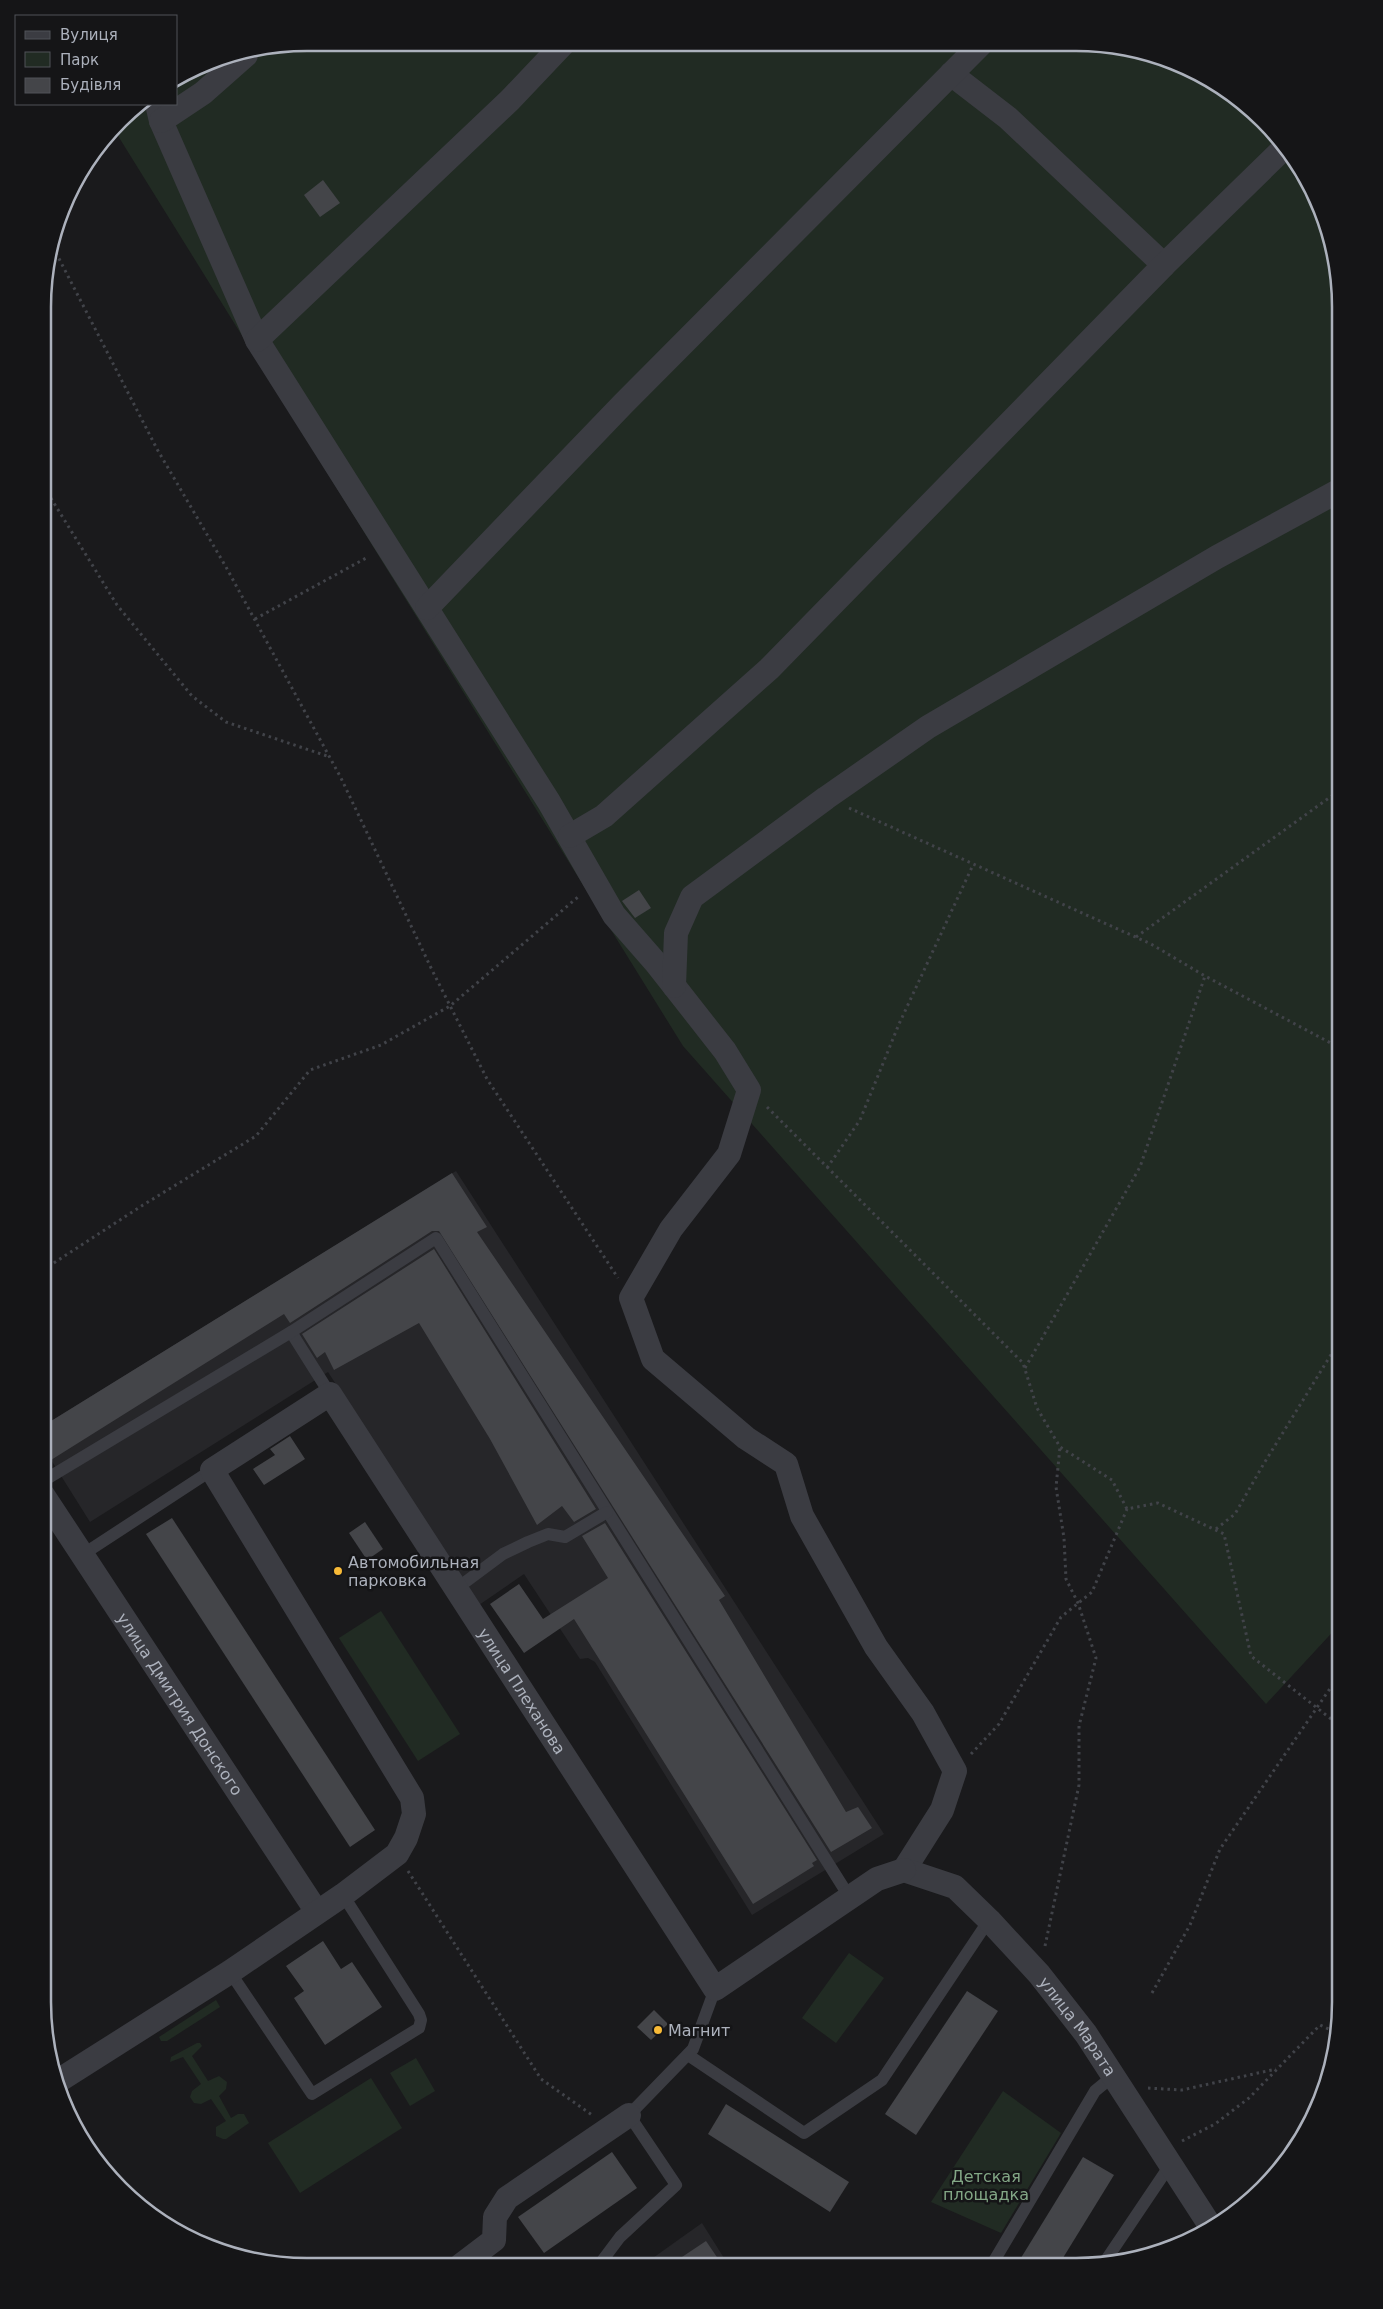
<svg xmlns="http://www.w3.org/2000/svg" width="1383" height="2309" viewBox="0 0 1383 2309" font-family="'DejaVu Sans',sans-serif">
<rect width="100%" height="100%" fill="#1a1a1c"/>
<g fill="#262629">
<path d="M456,1171L884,1834L752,1915L595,1662L588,1658L580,1659L524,1574L479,1605L328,1372L90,1522L43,1447V1426Z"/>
<path d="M702,2223L729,2266L643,2265Z"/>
</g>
<g fill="#212b23">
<path d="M307,43L1110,45L1177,63L1237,97L1286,146L1320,206L1340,307V1624L1266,1704L683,1046L115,131C140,99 136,104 176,104V81L206,63Z"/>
<path d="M381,1611L460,1734L418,1761L339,1638Z"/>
<path d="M849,1953L884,1978L836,2043L802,2018Z"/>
<path d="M216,2000L220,2007L167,2041H161L159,2037Z"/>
<path d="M197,2043H200L202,2046L192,2056L208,2081L219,2076L227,2082L226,2089L219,2096L231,2118L238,2114H244L249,2123L226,2139H223L216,2136V2127L226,2121L211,2099L201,2104L194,2103L190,2097L192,2091L201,2084L183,2057L170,2062L171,2057Z"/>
<path d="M416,2058L435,2091L410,2106L390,2073Z"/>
<path d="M371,2078L402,2128L300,2193L268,2143Z"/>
<path d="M1003,2091L1061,2133L1001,2233L931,2202Z"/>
</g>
<g fill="#444549">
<path d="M323,180L340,203L320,217L304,195Z"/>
<path d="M639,890L651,908L635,918L622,901Z"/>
<path d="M452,1173L487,1227L477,1232L725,1596L719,1600L846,1812L858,1807L872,1828L831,1852L439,1231H432L290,1323L284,1314L51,1460L43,1447V1426Z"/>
<path d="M434,1249L596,1509L574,1522L562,1506L537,1525L490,1439L419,1323L334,1370L325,1352L317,1358L302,1334Z"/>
<path d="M290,1436L305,1459L264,1485L253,1469L275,1455L270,1449Z"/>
<path d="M172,1518L375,1830L350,1847L146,1534Z"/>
<path d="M365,1522L383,1549L367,1560L349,1533Z"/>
<path d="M605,1523L817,1860L812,1863L814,1866L753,1904L574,1619L524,1653L490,1604L519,1584L543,1619L608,1578L582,1536Z"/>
<path d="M323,1941L341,1969L352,1962L382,2007L325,2045L294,1998L304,1991L286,1966Z"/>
<path d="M967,1991L998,2011L916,2135L885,2114Z"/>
<path d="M654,2010L668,2024L651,2040L637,2027Z"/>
<path d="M726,2104L849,2182L830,2212L708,2134Z"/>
<path d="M612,2152L637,2188L544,2253L518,2217Z"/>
<path d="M1083,2157L1114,2175L1058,2266H1016Z"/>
<path d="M706,2241L723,2266L670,2265Z"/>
</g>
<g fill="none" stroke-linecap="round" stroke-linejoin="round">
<g stroke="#414349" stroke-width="3" stroke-dasharray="2.5 4" stroke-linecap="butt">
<path d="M53,247L157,449L226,567L341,778L432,970L487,1079L618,1278"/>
<path d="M44,487L117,605L192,696L226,722L330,757"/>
<path d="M255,619L368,557"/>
<path d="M849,808L1151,944L1205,976L1340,1048"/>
<path d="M1136,937L1340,790"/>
<path d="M767,1107L1023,1363L1037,1408L1060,1447L1112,1480L1127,1509L1158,1503L1224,1534L1251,1656L1340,1726"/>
<path d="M827,1168L860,1120L899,1024L973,865"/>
<path d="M43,1270L143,1205L256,1136L310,1070L381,1045L450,1006L578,897"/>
<path d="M1025,1368L1140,1167L1205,976"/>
<path d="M1216,1529L1235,1514L1263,1465L1340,1340"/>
<path d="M971,1754L999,1724L1061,1617L1092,1592L1127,1509"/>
<path d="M408,1871L541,2079L592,2115"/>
<path d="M1045,1946L1079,1785V1726L1096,1658L1078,1603L1066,1579L1064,1538L1056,1487L1060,1447"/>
<path d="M1152,1993L1190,1925L1220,1849L1340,1674"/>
<path d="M1148,2088L1182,2090L1276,2069"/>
<path d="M1182,2141L1215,2124L1249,2098L1320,2025L1337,2033"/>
</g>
<g stroke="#3b3c42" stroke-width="12">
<path d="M291,1332L330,1394"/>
<path d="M43,1481L291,1332L436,1238L850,1898"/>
<path d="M82,1555L212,1470"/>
<path d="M456,1589L503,1554L528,1542L548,1534L565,1537L607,1512"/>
<path d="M230,1972L312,2094L419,2028L421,2020L419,2014L343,1895"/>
<path d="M688,2055L804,2133L882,2080L989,1920"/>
<path d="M1106,2260L1170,2165"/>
<path d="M599,2265L620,2237L676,2185L629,2115L693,2049L715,1989"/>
<path d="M991,2266L1095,2091L1112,2077"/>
</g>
<g stroke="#3b3c42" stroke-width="24">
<path d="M951,74L1008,118L1164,265"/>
<path d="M157,104L161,121L257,340L549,802L614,915L656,963L725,1051L749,1090L729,1154L671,1229L631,1298L653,1359L746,1438L786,1464L802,1516L876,1647L923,1713L955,1771L942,1810L904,1870"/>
<path d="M161,121L203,93L246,55"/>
<path d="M257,340L510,100L564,43"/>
<path d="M427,608L623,404L981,44"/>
<path d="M570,836L604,816L769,669L1164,265L1286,146"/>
<path d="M674,986L676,933L692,897L826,798L928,727L1217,557L1340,490"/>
<path id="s1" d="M43,1495L317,1912"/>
<path id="s2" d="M904,1870L955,1887L989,1920L1039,1974L1086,2034L1211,2227"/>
<path id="s3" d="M58,2081L230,1972L343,1895L397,1854L406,1838L414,1814L412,1798L212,1470L330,1394L715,1989L877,1879L904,1870"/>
<path d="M461,2265L494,2240L495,2217L507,2198L629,2115"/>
</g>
</g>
<g fill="#f8ba37" stroke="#151517" stroke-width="2">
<circle cx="338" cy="1571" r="5"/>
<circle cx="658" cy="2030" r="5"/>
</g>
<g text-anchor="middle" stroke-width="5" stroke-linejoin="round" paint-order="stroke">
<g font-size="16" fill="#acb1bc" stroke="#151517" text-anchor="start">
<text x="348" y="1568">Автомобильная<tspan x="348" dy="18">парковка</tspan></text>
<text x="668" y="2036">Магнит</text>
</g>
<g font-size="16" fill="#acb1bc" stroke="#151517">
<text dy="6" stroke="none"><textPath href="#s3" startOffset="1346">улица Плеханова</textPath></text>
<text dy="6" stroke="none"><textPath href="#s1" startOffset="250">улица Дмитрия Донского</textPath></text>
<text dy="6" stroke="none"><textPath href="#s2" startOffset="240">улица Марата</textPath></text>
</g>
<g font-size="16" fill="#83a786" stroke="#151517">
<text x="986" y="2182">Детская<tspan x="986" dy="18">площадка</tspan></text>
</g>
</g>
<path d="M0 0H1383V2309H0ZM307 51H1076A256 256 0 0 1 1332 307V2002A256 256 0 0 1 1076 2258H307A256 256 0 0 1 51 2002V307A256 256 0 0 1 307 51Z" fill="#151517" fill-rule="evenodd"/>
<path fill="none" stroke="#acb1bc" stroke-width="2.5" d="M307 51H1076A256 256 0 0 1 1332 307V2002A256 256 0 0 1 1076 2258H307A256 256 0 0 1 51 2002V307A256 256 0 0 1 307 51Z"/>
<rect x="15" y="15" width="162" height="90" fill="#151517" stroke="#515359"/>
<rect x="25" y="31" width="25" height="8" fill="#3b3c42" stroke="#515359"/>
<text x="60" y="40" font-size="15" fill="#acb1bc">Вулиця</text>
<rect x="25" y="52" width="25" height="15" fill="#212b23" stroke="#515359"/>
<text x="60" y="65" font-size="15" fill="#acb1bc">Парк</text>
<rect x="25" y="78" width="25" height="15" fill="#444549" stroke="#515359"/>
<text x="60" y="90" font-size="15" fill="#acb1bc">Будівля</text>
</svg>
